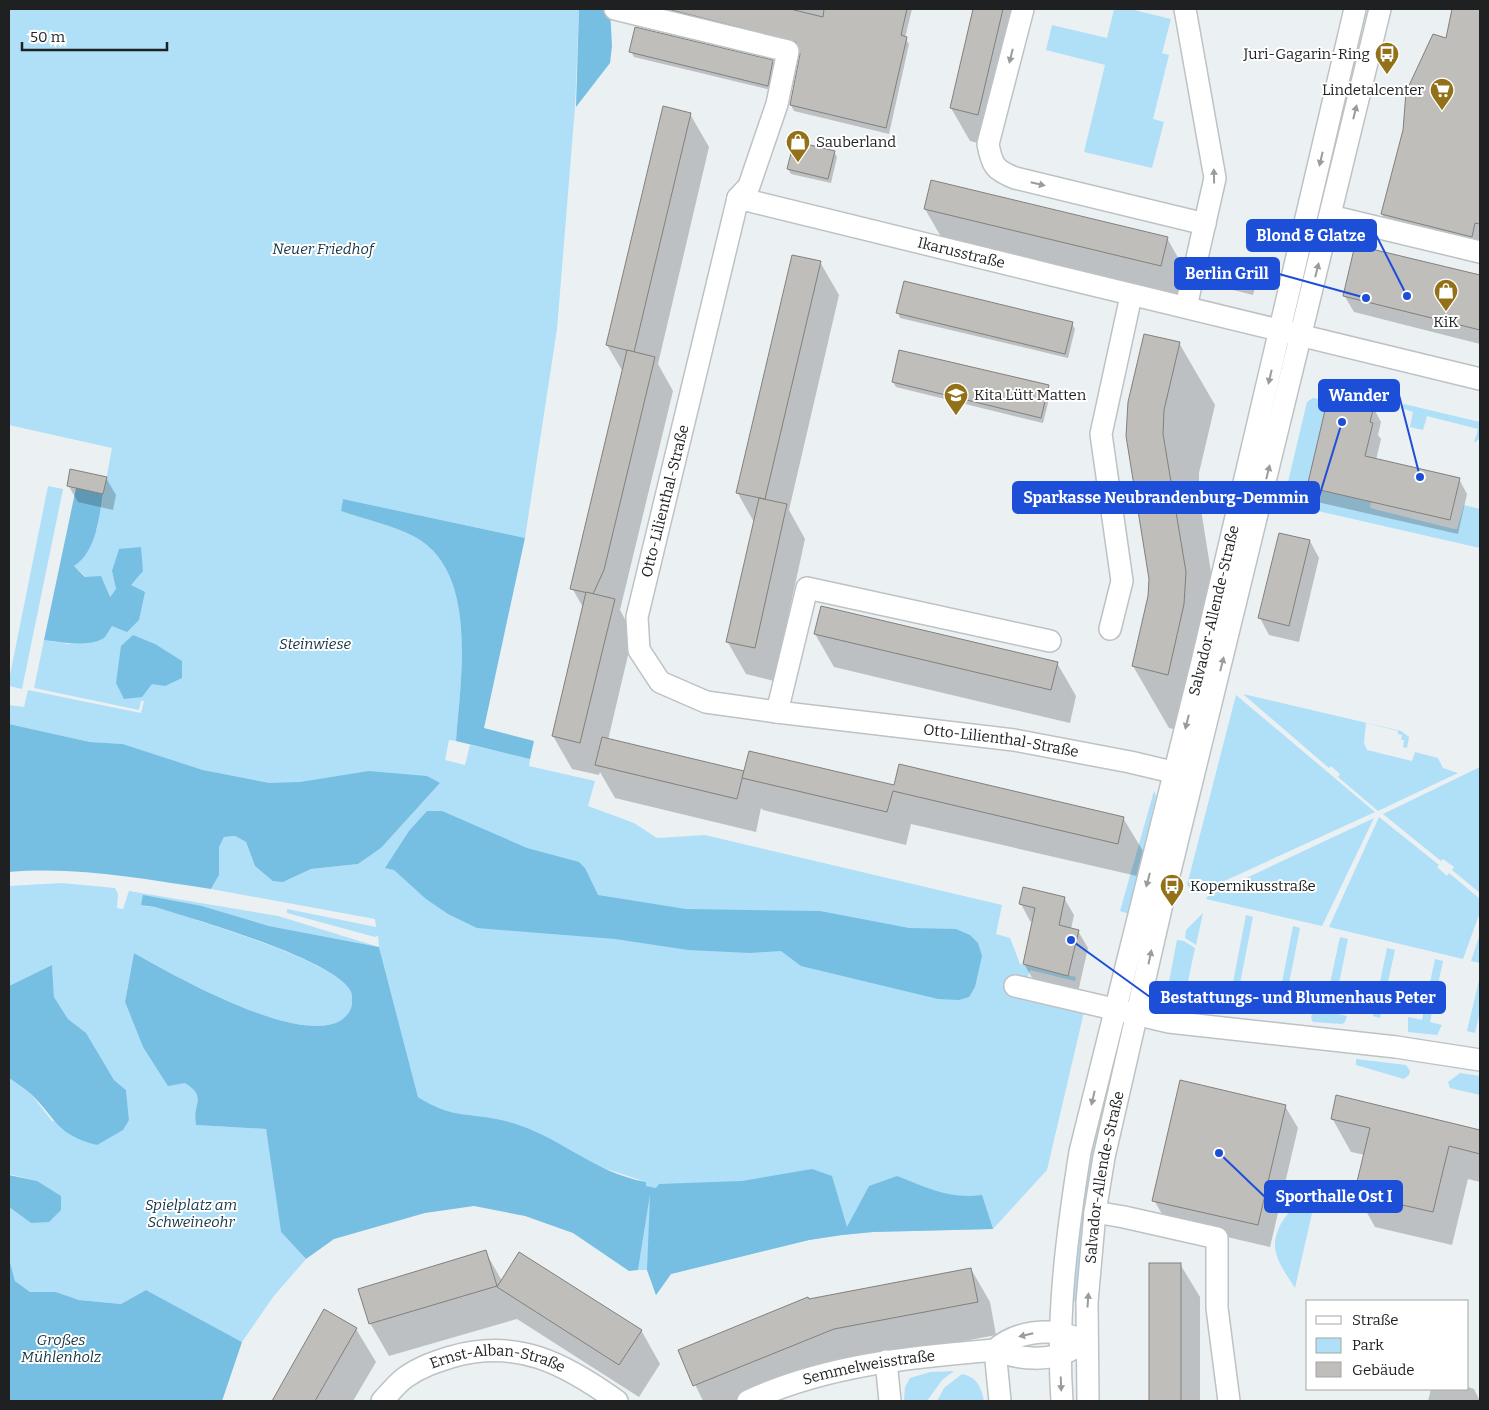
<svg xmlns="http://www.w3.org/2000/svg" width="1489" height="1410" viewBox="0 0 1489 1410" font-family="Bitter,serif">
<rect width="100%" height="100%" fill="#ebf0f3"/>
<g fill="#b0dff8">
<path d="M9,9H579L575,107L557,329L525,538L343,499L341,511C364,519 391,525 413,536C480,570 460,681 456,741L449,740L445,760L465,765L470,745L530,759L529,766L595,781L588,806L634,823L657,838L705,835L1002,905L996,934L1010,938L1020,964L1076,977L1075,981L1030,970L1027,980L1088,995L1047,1170L993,1229L873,1232L842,1235L809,1240L671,1274L656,1295L647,1270H638L651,1188L646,1186V1182L595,1165L535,1131L437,1109L418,1097L379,947L269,926L202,906H142L155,907C190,918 338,962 351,991C352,994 352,1000 352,1003C352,1010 346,1017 340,1021C295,1045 176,976 134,953L125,1002L143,1047L196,1090C201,1101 194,1112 196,1125L266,1129L281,1232L306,1259L273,1297L242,1342L146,1290L121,1304L79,1300L56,1292H30L15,1281L9,1258V1207L31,1223L37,1181L9,1174V1078L31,1094L52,1121L129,1120L126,1090L114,1080L86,1034L68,1019L54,997L52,965L9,986V886L62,883L115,888L118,894L117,908L123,909L129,891L278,916L379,947L378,936L375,937L287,913V909L376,927L375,919L211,889L219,875V847L224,837L235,836L246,842L255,866L283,882L311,869L358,864L381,848L440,783H270L203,770L123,744L90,742L9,724V705L24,707L28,690L141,713L144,701H141L139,710L34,688L44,640L69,644L131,586L112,571L116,589L109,598L74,566L97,529L112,448L9,425Z"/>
<path d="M1114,9H1130L1171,19L1162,53L1169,55L1153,119L1164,122L1152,168L1084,152L1105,65L1046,50L1052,25L1107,38Z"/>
<path d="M1313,398L1328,401L1307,487L1371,502L1370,508L1454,529H1457L1464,505L1480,509V548L1283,503L1307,402Z"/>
<path d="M1404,404L1480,422L1479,439L1474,443L1478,429L1427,416L1423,430L1410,427L1413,412L1401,408Z"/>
<path d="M48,486L63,489L22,689L9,686V680Z"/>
<path d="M1243,694L1401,731L1409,737L1407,748L1403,747L1404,740H1401L1402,735L1398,734V731L1366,723L1364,743L1367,750L1412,761L1415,752L1438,758L1443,768L1458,773L1378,811L1338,777L1340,774L1331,766L1329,768Z"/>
<path d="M1236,695L1375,812L1196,894L1187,885Z"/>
<path d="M1480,767V893L1452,870L1454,867L1443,859L1441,861L1383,814Z"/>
<path d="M1154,791L1156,796L1129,914L1120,911Z"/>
<path d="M1379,817L1439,865L1437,867L1447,876L1449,873L1480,899V912L1463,959L1329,927Z"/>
<path d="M1374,818L1322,926L1206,899L1208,896Z"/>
<path d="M1203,913L1196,945L1185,938L1186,930Z"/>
<path d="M1246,915L1253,917L1236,1004L1229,1003Z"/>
<path d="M1293,926L1300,928L1284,1009L1277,1008Z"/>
<path d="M1480,934V963L1471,961Z"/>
<path d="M1340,937L1348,939L1333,1013L1347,1016L1345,1022L1342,1024L1313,1022L1311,1018L1313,1009L1324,1011Z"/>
<path d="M1177,940L1184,941L1195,948L1187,986L1203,990L1201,1002L1196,1006L1175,1002L1167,992Z"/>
<path d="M1387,948L1395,950L1380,1018L1373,1016Z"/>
<path d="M1435,959L1443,961L1430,1022L1442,1025L1437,1035L1408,1032V1017L1422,1020Z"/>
<path d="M1480,976V1011L1475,1033L1467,1031Z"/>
<path d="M1356,1059L1406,1065L1410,1071L1409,1075L1404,1079L1356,1065Z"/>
<path d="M1111,1060L1117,1062L1078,1302H1072L1080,1210L1089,1156Z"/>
<path d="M1460,1073L1480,1076V1095L1450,1088L1448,1082Z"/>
<path d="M1302,1206L1313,1209L1295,1288C1288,1277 1279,1265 1276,1253C1271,1237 1285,1208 1302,1206Z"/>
<path d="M954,1371L942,1380L927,1401H904L905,1387L910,1378L930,1372Z"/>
<path d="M962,1374C977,1377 981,1387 984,1401H937L944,1388Z"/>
</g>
<g fill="#76bfe3">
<path d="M579,9H610L612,46L610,63L576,107Z"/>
<path d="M76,488L103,494C99,518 96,552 74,566L85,577L101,576L110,597L116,589L112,571L119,549L141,547L143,571L131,585L145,592L139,620L127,632L112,626C110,629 107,634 105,637C92,648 60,642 44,640Z"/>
<path d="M343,499L525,538L484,728L534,741L530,759L456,741C460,681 480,570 413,536C391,525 364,519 341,511Z"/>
<path d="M133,635L155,644L182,661V678L165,686L152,684L142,697L124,699L116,683L121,646Z"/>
<path d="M9,724L90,742L123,744L203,770L270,783L300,782L369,771L427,776L440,783L381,848L358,864L311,869L283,882L273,881L255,866L246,842L235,836L224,837L219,847V875L211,889C144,879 77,866 9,872Z"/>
<path d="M427,811H442L527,848L579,862L585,868L598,895L686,909L820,911L909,928L956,929L970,935L978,943L982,956L975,987L969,997L959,1000L938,999L801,966L781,951L750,953L688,950L615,939L477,928L448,914L426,899L394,870L385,868L409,831Z"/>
<path d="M143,895L202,906L269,926L379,947L418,1097C453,1120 473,1112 509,1122C558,1135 594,1173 646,1182V1186L656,1188L659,1184L742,1181L812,1169L832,1176L847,1227L869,1186L897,1176C925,1187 951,1200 982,1195L993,1229L873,1232L842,1235L809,1240L671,1274L656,1295L647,1270L650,1195L638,1270L629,1271L573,1233L525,1216L474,1206L425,1213L334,1239L306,1259L281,1232L266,1129L196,1125C192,1103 208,1097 185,1083L168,1086L143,1047L125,1002L134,953C175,976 296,1045 340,1021C346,1017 352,1010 352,1003C352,1000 352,994 351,992C338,960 190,918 155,907L141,905Z"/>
<path d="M52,965L54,997L68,1019L86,1033L114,1080L126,1090L129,1120L123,1130L97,1145C55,1134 58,1120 31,1094C24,1088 16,1083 9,1078V986Z"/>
<path d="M9,1175L37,1181L61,1196V1210L49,1222L31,1223L9,1207Z"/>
<path d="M9,1258L15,1281L30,1292H56L79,1300L121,1304L146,1290L242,1342L222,1401H9Z"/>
</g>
<g fill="#0003">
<path d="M647,9H912L905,38L909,44L889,134L794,111L791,105L802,53L799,47Z"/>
<path d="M974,9H1029L997,148L970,141L951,108Z"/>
<path d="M1453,9H1480V253L1392,231L1382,214L1446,39Z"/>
<path d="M631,51L772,61L775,66L771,90L634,57Z"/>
<path d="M690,114L709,147L658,364L673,391L620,610L633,634L608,740L743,772L895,787L1123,818L1143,851L1137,876L911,824L906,845L763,810L761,808L756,832L615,798L600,772L599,775L572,769L553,736L584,609L572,588L623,372L607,345Z"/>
<path d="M834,152L837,157L831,183L791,174L788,169Z"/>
<path d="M925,209L1167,238L1186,272L1180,298L944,242Z"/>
<path d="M1356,246L1480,276V344L1354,312L1344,295Z"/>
<path d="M820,262L839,295L789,510L805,539L774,681L746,674L727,641L754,522L737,492Z"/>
<path d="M1250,270L1257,281L1253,295L1225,288L1218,277Z"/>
<path d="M898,313L1072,324L1075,329L1068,358L900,318Z"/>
<path d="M1179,343L1215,405L1199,473V497L1221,635L1204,736L1169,728L1133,666L1150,596V579L1127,436Z"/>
<path d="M893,382L1048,386L1051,391L1043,423L896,387Z"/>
<path d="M1351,407H1373L1381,422L1378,435L1381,439L1376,460L1459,479L1467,494L1458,534L1317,502L1308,487Z"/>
<path d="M106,478L116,495L113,510L78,502L68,485Z"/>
<path d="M1310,541L1319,558L1299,642L1269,635L1260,618Z"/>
<path d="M815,634L1057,663L1076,696L1070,723L834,667Z"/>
<path d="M1064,898L1074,915L1071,929L1078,931L1088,948L1078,992L1034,981L1024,964L1033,922L1030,921L1021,904Z"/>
<path d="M1337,1097L1480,1131V1182L1468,1179L1452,1245L1375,1227L1356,1193L1365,1155L1351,1152L1332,1118Z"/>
<path d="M1285,1106L1298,1128L1270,1247L1167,1223L1154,1200Z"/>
<path d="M485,1251L502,1281L641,1330L660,1364L639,1397L517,1319L389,1356L370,1323Z"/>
<path d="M1150,1264H1180L1200,1297V1401H1150Z"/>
<path d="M971,1269L990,1302L996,1335L853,1362L757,1401H703L679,1351L809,1300Z"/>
<path d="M324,1311L356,1329L376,1362L353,1401H273Z"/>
<path d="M1468,1387L1474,1389L1480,1401H1428L1431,1389Z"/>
</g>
<g fill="#c0beba" stroke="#82807c">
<path d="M667,9H790L823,17L824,9H907L901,35L907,37L886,128L790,105L800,54L796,42Z"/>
<path d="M973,9H1003L978,115L950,108Z"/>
<path d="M1452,9H1480V224L1475,223L1472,237L1381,214L1403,130L1406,92L1433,34L1446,38Z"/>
<path d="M635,27L773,60L768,86L629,52Z"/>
<path d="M663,106L691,113L634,352L606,345Z"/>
<path d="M794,141L835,151L828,179L787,169Z"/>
<path d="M931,180L1168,237L1161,266L924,209Z"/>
<path d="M1355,245L1480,275V330L1343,296Z"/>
<path d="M792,255L821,261L765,499L736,493Z"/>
<path d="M904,281L1073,322L1065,354L896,313Z"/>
<path d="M1144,334L1180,342L1164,410L1163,434L1186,572L1184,604L1168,675L1132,666L1148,596L1149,579L1126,436L1128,402Z"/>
<path d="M627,350L655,357L604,570L593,594L570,589Z"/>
<path d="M899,350L1049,385L1041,418L892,382Z"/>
<path d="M1351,401L1374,406L1370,422L1373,423L1365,456L1460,478L1450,520L1307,487L1326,406L1331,407L1332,402L1350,406Z"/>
<path d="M70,469L107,477L103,494L67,486Z"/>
<path d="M759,498L787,504L755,648L726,642Z"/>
<path d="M1279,533L1310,540L1289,626L1258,618Z"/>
<path d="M586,592L615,599L580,743L552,736Z"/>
<path d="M821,606L1058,662L1051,690L814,634Z"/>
<path d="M602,737L744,771L737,799L595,765Z"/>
<path d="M749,751L894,785L899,764L1124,817L1118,844L893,791L887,812L742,778Z"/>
<path d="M1023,887L1065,897L1059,925L1079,930L1068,976L1023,964L1035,908L1019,904Z"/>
<path d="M1180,1080L1286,1105L1258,1225L1152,1201Z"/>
<path d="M1336,1095L1480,1130V1154L1449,1146L1433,1212L1354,1194L1370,1128L1331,1119Z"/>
<path d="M486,1250L497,1286L369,1324L358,1289Z"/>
<path d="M519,1252L642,1330L619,1365L497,1287Z"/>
<rect x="1149" y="1263" width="32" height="138"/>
<path d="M971,1268L978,1302L834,1329L693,1386L678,1350L808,1297L809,1299Z"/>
<path d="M324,1309L357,1328L315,1401H272Z"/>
</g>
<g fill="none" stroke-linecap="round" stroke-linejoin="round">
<defs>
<g id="minor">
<path d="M615,9L788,51L777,104L749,186L738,198"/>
<path d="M1023,9L988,144C992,166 995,170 1015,178L1205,224"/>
<path d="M1185,9L1215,178L1186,307"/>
<path id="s1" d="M738,198L637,617L639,650L660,682L706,702L777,712L1014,740L1130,762L1189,776"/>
<path id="s2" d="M738,198C985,259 1233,319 1480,379"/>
<path d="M1330,216L1480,252"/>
<path d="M1110,629L1122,581L1101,434L1131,296"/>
<path d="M777,712L807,588L1050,641"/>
<path d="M1015,986L1169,1022L1396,1047L1480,1060"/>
<path d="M1095,1212L1124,1217L1217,1238V1308L1229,1401"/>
<path d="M995,1350C1015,1331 1049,1328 1074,1337"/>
<path d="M995,1350L1000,1401"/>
<path d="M886,1361L890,1401"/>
<path id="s3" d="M382,1401C390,1393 397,1383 406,1377C420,1367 435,1362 451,1357C517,1338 564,1363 617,1401"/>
<path id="s4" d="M748,1401C826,1365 911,1357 995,1350C1019,1360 1051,1362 1073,1349"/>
<path id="s5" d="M1062,1401C1056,1318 1067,1234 1080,1152L1202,662L1355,9"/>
<path id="s6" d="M1088,1401L1087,1302L1095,1212L1104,1157L1162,904L1380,9"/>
</g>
</defs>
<use href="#minor" stroke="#bdc2c4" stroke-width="24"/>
<use href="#minor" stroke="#fff" stroke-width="21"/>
</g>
<defs><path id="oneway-solid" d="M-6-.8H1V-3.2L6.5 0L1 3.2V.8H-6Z" transform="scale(1.25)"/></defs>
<g fill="#9a9b9b">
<use href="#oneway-solid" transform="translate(1011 56) rotate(104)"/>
<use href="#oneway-solid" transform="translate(1355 112) rotate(-76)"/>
<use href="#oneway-solid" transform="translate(1321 159) rotate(103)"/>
<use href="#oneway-solid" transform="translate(1214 176) rotate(-91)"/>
<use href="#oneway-solid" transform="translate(1038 184) rotate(13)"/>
<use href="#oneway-solid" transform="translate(1317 270) rotate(-76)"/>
<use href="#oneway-solid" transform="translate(1270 377) rotate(103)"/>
<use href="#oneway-solid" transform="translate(1268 472) rotate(-76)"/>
<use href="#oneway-solid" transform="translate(1222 664) rotate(-76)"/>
<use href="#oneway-solid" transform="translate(1187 722) rotate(104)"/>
<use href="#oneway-solid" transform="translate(1148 880) rotate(105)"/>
<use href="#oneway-solid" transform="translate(1150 957) rotate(-78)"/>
<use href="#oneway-solid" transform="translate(1093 1098) rotate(103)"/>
<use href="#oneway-solid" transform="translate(1088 1300) rotate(-86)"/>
<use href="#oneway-solid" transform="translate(1026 1335) rotate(167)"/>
<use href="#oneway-solid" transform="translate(1061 1384) rotate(88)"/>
</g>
<defs>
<symbol id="bus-pin" viewBox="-11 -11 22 30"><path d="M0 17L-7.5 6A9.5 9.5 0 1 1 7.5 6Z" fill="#927118" stroke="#fff"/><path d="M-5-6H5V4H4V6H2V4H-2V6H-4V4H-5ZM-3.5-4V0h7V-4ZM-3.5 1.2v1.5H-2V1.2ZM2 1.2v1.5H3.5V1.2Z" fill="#fff"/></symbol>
<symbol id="supermarket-pin" viewBox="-11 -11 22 30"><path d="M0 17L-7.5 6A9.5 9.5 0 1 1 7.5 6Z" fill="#927118" stroke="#fff"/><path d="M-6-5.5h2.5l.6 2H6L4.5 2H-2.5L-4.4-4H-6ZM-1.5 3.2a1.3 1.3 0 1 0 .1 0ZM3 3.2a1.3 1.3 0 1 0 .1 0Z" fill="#fff"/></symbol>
<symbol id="shop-pin" viewBox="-11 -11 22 30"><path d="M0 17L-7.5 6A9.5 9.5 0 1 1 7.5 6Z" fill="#927118" stroke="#fff"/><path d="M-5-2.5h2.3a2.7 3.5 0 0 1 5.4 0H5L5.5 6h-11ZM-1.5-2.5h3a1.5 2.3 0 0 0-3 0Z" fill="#fff"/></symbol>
<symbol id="school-pin" viewBox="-11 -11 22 30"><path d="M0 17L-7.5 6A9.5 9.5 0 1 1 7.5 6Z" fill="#927118" stroke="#fff"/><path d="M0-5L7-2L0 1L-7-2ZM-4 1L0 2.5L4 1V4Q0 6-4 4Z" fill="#fff"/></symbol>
</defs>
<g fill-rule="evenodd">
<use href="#bus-pin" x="1373" y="40" width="28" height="38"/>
<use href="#supermarket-pin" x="1428" y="76" width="28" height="38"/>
<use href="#shop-pin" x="784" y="128" width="28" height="38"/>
<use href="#shop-pin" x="1432" y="277" width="28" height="38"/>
<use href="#school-pin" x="942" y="381" width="28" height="38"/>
<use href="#bus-pin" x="1158" y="872" width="28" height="38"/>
</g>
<g text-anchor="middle" stroke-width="4" stroke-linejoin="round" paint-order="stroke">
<g font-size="15" fill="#1e2021" stroke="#fff" text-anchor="start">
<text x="1370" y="59" text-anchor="end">Juri-Gagarin-Ring</text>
<text x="1424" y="95" text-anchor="end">Lindetalcenter</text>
<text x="816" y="147">Sauberland</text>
<text x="1446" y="327" text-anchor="middle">KiK</text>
<text x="974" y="400">Kita Lütt Matten</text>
<text x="1190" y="891">Kopernikusstraße</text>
</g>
<g font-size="15" font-style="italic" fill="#153646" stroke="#fff">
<text x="323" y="254">Neuer Friedhof</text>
<text x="315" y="649">Steinwiese</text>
<text x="191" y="1210">Spielplatz am<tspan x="191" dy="17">Schweineohr</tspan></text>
<text x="61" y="1345">Großes<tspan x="61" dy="17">Mühlenholz</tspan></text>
</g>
<g font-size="15" fill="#1e2021" stroke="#fff">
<text dy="5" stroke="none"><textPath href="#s2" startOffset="230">Ikarusstraße</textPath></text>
<text transform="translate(665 501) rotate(-76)" y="5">Otto-Lilienthal-Straße</text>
<text dy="5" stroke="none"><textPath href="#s5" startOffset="808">Salvador-Allende-Straße</textPath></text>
<text dy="5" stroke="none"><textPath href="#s1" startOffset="850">Otto-Lilienthal-Straße</textPath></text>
<text dy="5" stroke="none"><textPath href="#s6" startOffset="225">Salvador-Allende-Straße</textPath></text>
<text dy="5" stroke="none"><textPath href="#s4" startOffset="126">Semmelweisstraße</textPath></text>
<text dy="5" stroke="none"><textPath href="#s3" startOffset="131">Ernst-Alban-Straße</textPath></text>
</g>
</g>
<path fill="none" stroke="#1d4ed8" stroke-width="2" d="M1407 296L1376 235M1366 298L1279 274M1420 477L1399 395M1342 422L1319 497M1071 940L1150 997M1219 1153L1265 1197"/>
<g fill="#1d4ed8" stroke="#fff" stroke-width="2">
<circle cx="1407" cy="296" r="5"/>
<circle cx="1366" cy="298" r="5"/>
<circle cx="1420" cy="477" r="5"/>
<circle cx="1342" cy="422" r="5"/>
<circle cx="1071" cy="940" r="5"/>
<circle cx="1219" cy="1153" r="5"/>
</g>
<g fill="#1d4ed8" stroke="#1d4ed8" stroke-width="2">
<rect x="1247" y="220" width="129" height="31" rx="5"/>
<rect x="1175" y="258" width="104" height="31" rx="5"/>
<rect x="1319" y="380" width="80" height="31" rx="5"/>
<rect x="1013" y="482" width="306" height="31" rx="5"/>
<rect x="1150" y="982" width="295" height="31" rx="5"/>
<rect x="1265" y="1181" width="137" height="31" rx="5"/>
</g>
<g font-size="16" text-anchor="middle" font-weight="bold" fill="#fff">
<text x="1311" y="241">Blond &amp; Glatze</text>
<text x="1227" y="279">Berlin Grill</text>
<text x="1359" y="401">Wander</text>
<text x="1166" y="503">Sparkasse Neubrandenburg-Demmin</text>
<text x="1298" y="1003">Bestattungs- und Blumenhaus Peter</text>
<text x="1334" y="1202">Sporthalle Ost I</text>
</g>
<rect width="1489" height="1410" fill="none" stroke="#1e2021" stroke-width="20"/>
<rect x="1306" y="1300" width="162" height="90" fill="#ffffff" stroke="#a5a6a6"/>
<rect x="1316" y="1316" width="25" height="8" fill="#ffffff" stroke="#a5a6a6"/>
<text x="1352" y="1325" font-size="15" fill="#1e2021">Straße</text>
<rect x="1316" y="1338" width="25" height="15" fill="#b0dff8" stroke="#a5a6a6"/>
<text x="1352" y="1350" font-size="15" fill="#1e2021">Park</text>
<rect x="1316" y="1362" width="25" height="15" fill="#c0beba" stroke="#a5a6a6"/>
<text x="1352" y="1375" font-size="15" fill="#1e2021">Gebäude</text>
<path d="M22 42v8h145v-8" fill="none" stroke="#1e2021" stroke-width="2.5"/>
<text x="30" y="42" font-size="15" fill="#1e2021" stroke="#ffffff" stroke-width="4" paint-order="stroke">50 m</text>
</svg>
